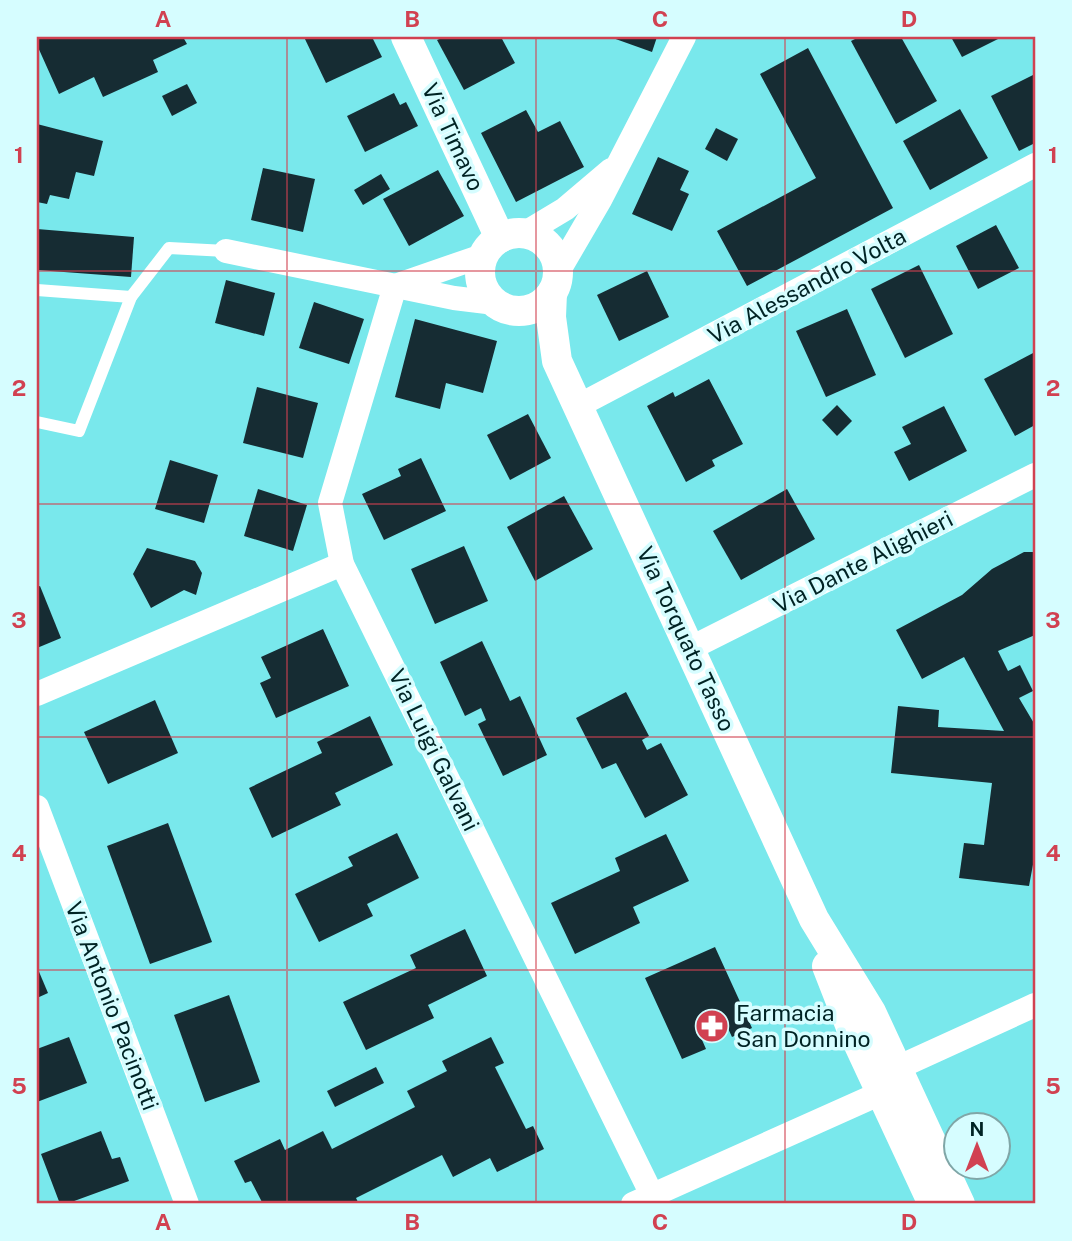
<svg xmlns="http://www.w3.org/2000/svg" width="1072" height="1241" viewBox="0 0 1072 1241" font-family="'Public Sans',sans-serif">
<rect width="100%" height="100%" fill="#79e8ec"/>
<g fill="#162c33">
<path d="M44,37H183L187,44L153,60L158,72L103,97L94,77L59,94L37,45V40Z"/>
<path d="M304,37H372L382,57L326,83Z"/>
<path d="M444,37H501L515,63L464,90L437,40Z"/>
<path d="M610,37H657L652,52Z"/>
<path d="M859,37H901L937,101L896,124L851,41Z"/>
<path d="M951,37H1002L962,57Z"/>
<path d="M808,48L893,208L747,286L717,231L816,178L760,74Z"/>
<path d="M1035,74V133L1033,134L1035,143L1019,151L991,96Z"/>
<path d="M187,84L197,103L172,116L162,96Z"/>
<path d="M394,93L400,105L406,102L418,126L365,152L347,116Z"/>
<path d="M960,109L988,158L930,190L903,141Z"/>
<path d="M526,110L538,132L560,121L584,167L516,202L481,133Z"/>
<path d="M37,124L103,141L94,176L76,172L69,199L50,195L47,204L37,202Z"/>
<path d="M716,128L738,139L727,161L705,149Z"/>
<path d="M658,157L689,171L680,190L689,194L672,231L632,214Z"/>
<path d="M263,168L315,179L303,232L251,220Z"/>
<path d="M438,170L464,216L409,246L383,199Z"/>
<path d="M381,174L390,189L363,205L354,190Z"/>
<path d="M996,225L1019,268L978,289L956,246Z"/>
<path d="M37,229L134,237L131,277L37,270Z"/>
<path d="M919,265L953,334L905,358L871,289Z"/>
<path d="M647,271L669,317L619,341L597,295Z"/>
<path d="M226,280L275,293L264,336L215,323Z"/>
<path d="M314,302L364,319L349,364L299,348Z"/>
<path d="M847,309L876,375L826,397L796,331Z"/>
<path d="M415,319L497,341L483,393L446,383L440,409L395,397Z"/>
<path d="M1035,352V425L1015,436L984,379Z"/>
<path d="M709,379L743,444L712,460L715,466L686,482L647,406L673,392L675,397Z"/>
<path d="M257,387L318,403L303,458L243,443Z"/>
<path d="M837,405L852,421L837,436L822,420Z"/>
<path d="M944,406L967,451L909,481L894,452L911,444L902,427Z"/>
<path d="M528,414L551,458L510,480L487,435Z"/>
<path d="M421,458L446,511L384,540L362,494L401,476L398,469Z"/>
<path d="M170,460L218,475L204,523L155,509Z"/>
<path d="M258,489L307,505L293,551L244,536Z"/>
<path d="M787,489L815,539L741,580L713,531Z"/>
<path d="M564,496L593,549L535,581L507,527Z"/>
<path d="M464,546L488,601L435,624L411,569Z"/>
<path d="M147,548L195,561L202,573L196,595L184,590L151,608L133,574Z"/>
<path d="M1024,552H1035V635L998,651L1008,671L1020,665L1033,691L1019,698L1035,725V854L1029,886L959,878L964,843L984,845L992,783L891,773L898,706L939,710L938,727L1004,731L964,657L922,679L896,630L962,595L992,569Z"/>
<path d="M40,586L61,638L37,648V587Z"/>
<path d="M323,629L349,686L276,718L260,683L271,678L261,657Z"/>
<path d="M482,641L510,701L520,696L547,755L503,776L478,724L486,720L481,708L465,716L440,662Z"/>
<path d="M626,692L649,736L642,740L647,750L661,743L688,795L645,818L616,763L602,769L576,718Z"/>
<path d="M155,700L178,753L108,784L84,732Z"/>
<path d="M370,716L393,765L335,793L341,805L272,838L249,788L322,753L317,742Z"/>
<path d="M168,823L212,942L150,964L107,846Z"/>
<path d="M397,833L419,878L367,904L373,916L319,942L295,894L353,866L348,857Z"/>
<path d="M666,834L689,881L633,907L640,923L575,954L551,903L620,871L615,858Z"/>
<path d="M465,929L487,976L428,1005L434,1018L366,1050L343,1002L416,968L410,955Z"/>
<path d="M715,947L752,1028L732,1037L725,1022L699,1033L706,1049L682,1059L645,978Z"/>
<path d="M37,967L48,993L37,998Z"/>
<path d="M229,995L260,1082L205,1102L174,1015Z"/>
<path d="M69,1037L87,1083L37,1102V1049Z"/>
<path d="M491,1037L504,1063L495,1067L526,1129L533,1126L544,1149L497,1172L490,1158L453,1177L442,1155L356,1198L359,1204H263L251,1181L245,1183L234,1161L280,1139L285,1150L323,1131L332,1149L415,1107L407,1091L447,1071L442,1061Z"/>
<path d="M376,1067L384,1083L335,1107L327,1091Z"/>
<path d="M101,1131L112,1159L120,1157L129,1181L66,1204H60L41,1154Z"/>
</g>
<g fill="none" stroke-linecap="round" stroke-linejoin="round">
<g stroke="#fff" stroke-width="12">
<path d="M37,290L131,297"/>
<path d="M37,422L79,431L131,297L169,248L226,251"/>
</g>
<g stroke="#fff" stroke-width="24">
<path d="M525,233L565,209L611,170"/>
<path d="M226,251L454,298L495,303"/>
<path d="M558,272L600,200L684,37"/>
<path d="M395,286L330,503L342,564L652,1195"/>
<path d="M395,286L482,256"/>
<path d="M578,406L1035,165"/>
<path d="M691,648L1035,475"/>
<path d="M37,694L342,564"/>
<path d="M37,807L187,1204"/>
<path d="M897,1068L1035,1005"/>
<path d="M633,1204L881,1093"/>
</g>
<g stroke="#fff" stroke-width="30">
<path d="M406,37L500,238"/>
<circle cx="519" cy="272" r="39"/>
<path d="M552,293L551,317L557,361L814,919L871,1012L960,1204"/>
<path d="M827,966L852,1030L933,1204"/>
</g>
</g>
<path fill="none" stroke="#d14151" stroke-width="2" stroke-opacity="0.55" d="M287,37V1204M536,37V1204M785,37V1204M37,271H1035M37,504H1035M37,737H1035M37,970H1035"/>
<defs>
<symbol id="pharmacy-disc" viewBox="-11 -11 22 22"><circle r="9.5" fill="#d14151" stroke="#d6fdff"/><path d="M-2-6h4v4h4v4h-4v4h-4v-4h-4v-4h4Z" fill="#fff"/></symbol>
</defs>
<g fill-rule="evenodd">
<use href="#pharmacy-disc" x="693" y="1007" width="38" height="38"/>
</g>
<g text-anchor="middle" stroke-width="7" stroke-linejoin="round" paint-order="stroke">
<g font-size="23" fill="#002324" stroke="#d6fdff">
<text transform="translate(453 137) rotate(65)" y="8">Via Timavo</text>
<text transform="translate(807 286) rotate(-28)" y="8">Via Alessandro Volta</text>
<text transform="translate(863 562) rotate(-27)" y="8">Via Dante Alighieri</text>
<text transform="translate(686 639) rotate(65)" y="8">Via Torquato Tasso</text>
<text transform="translate(434 750) rotate(64)" y="8">Via Luigi Galvani</text>
<text transform="translate(112 1006) rotate(69)" y="8">Via Antonio Pacinotti</text>
</g>
<g font-size="23" fill="#002324" stroke="#d6fdff" text-anchor="start">
<text x="736" y="1021">Farmacia<tspan x="736" dy="26">San Donnino</tspan></text>
</g>
</g>
<rect width="1072" height="1241" fill="none" stroke="#d6fdff" stroke-width="77"/>
<g transform="translate(977 1146)"><circle r="33" fill="#d6fdff" stroke="#80a6a7" stroke-width="2"/>
<path d="M0-5L12 26L0 18L-12 26Z" fill="#d14151"/>
<text y="-10" font-size="19" font-weight="bold" text-anchor="middle" fill="#002324">N</text>
</g>
<rect x="38" y="38" width="996" height="1164" fill="none" stroke="#d14151" stroke-width="2.5"/>
<g font-size="23" text-anchor="middle" font-weight="bold" fill="#d14151">
<text x="163" y="27">A</text>
<text x="412" y="27">B</text>
<text x="660" y="27">C</text>
<text x="909" y="27">D</text>
<text x="19" y="163">1</text>
<text x="1053" y="163">1</text>
<text x="19" y="396">2</text>
<text x="1053" y="396">2</text>
<text x="19" y="628">3</text>
<text x="1053" y="628">3</text>
<text x="19" y="861">4</text>
<text x="1053" y="861">4</text>
<text x="19" y="1094">5</text>
<text x="1053" y="1094">5</text>
<text x="163" y="1230">A</text>
<text x="412" y="1230">B</text>
<text x="660" y="1230">C</text>
<text x="909" y="1230">D</text>
</g>
</svg>
